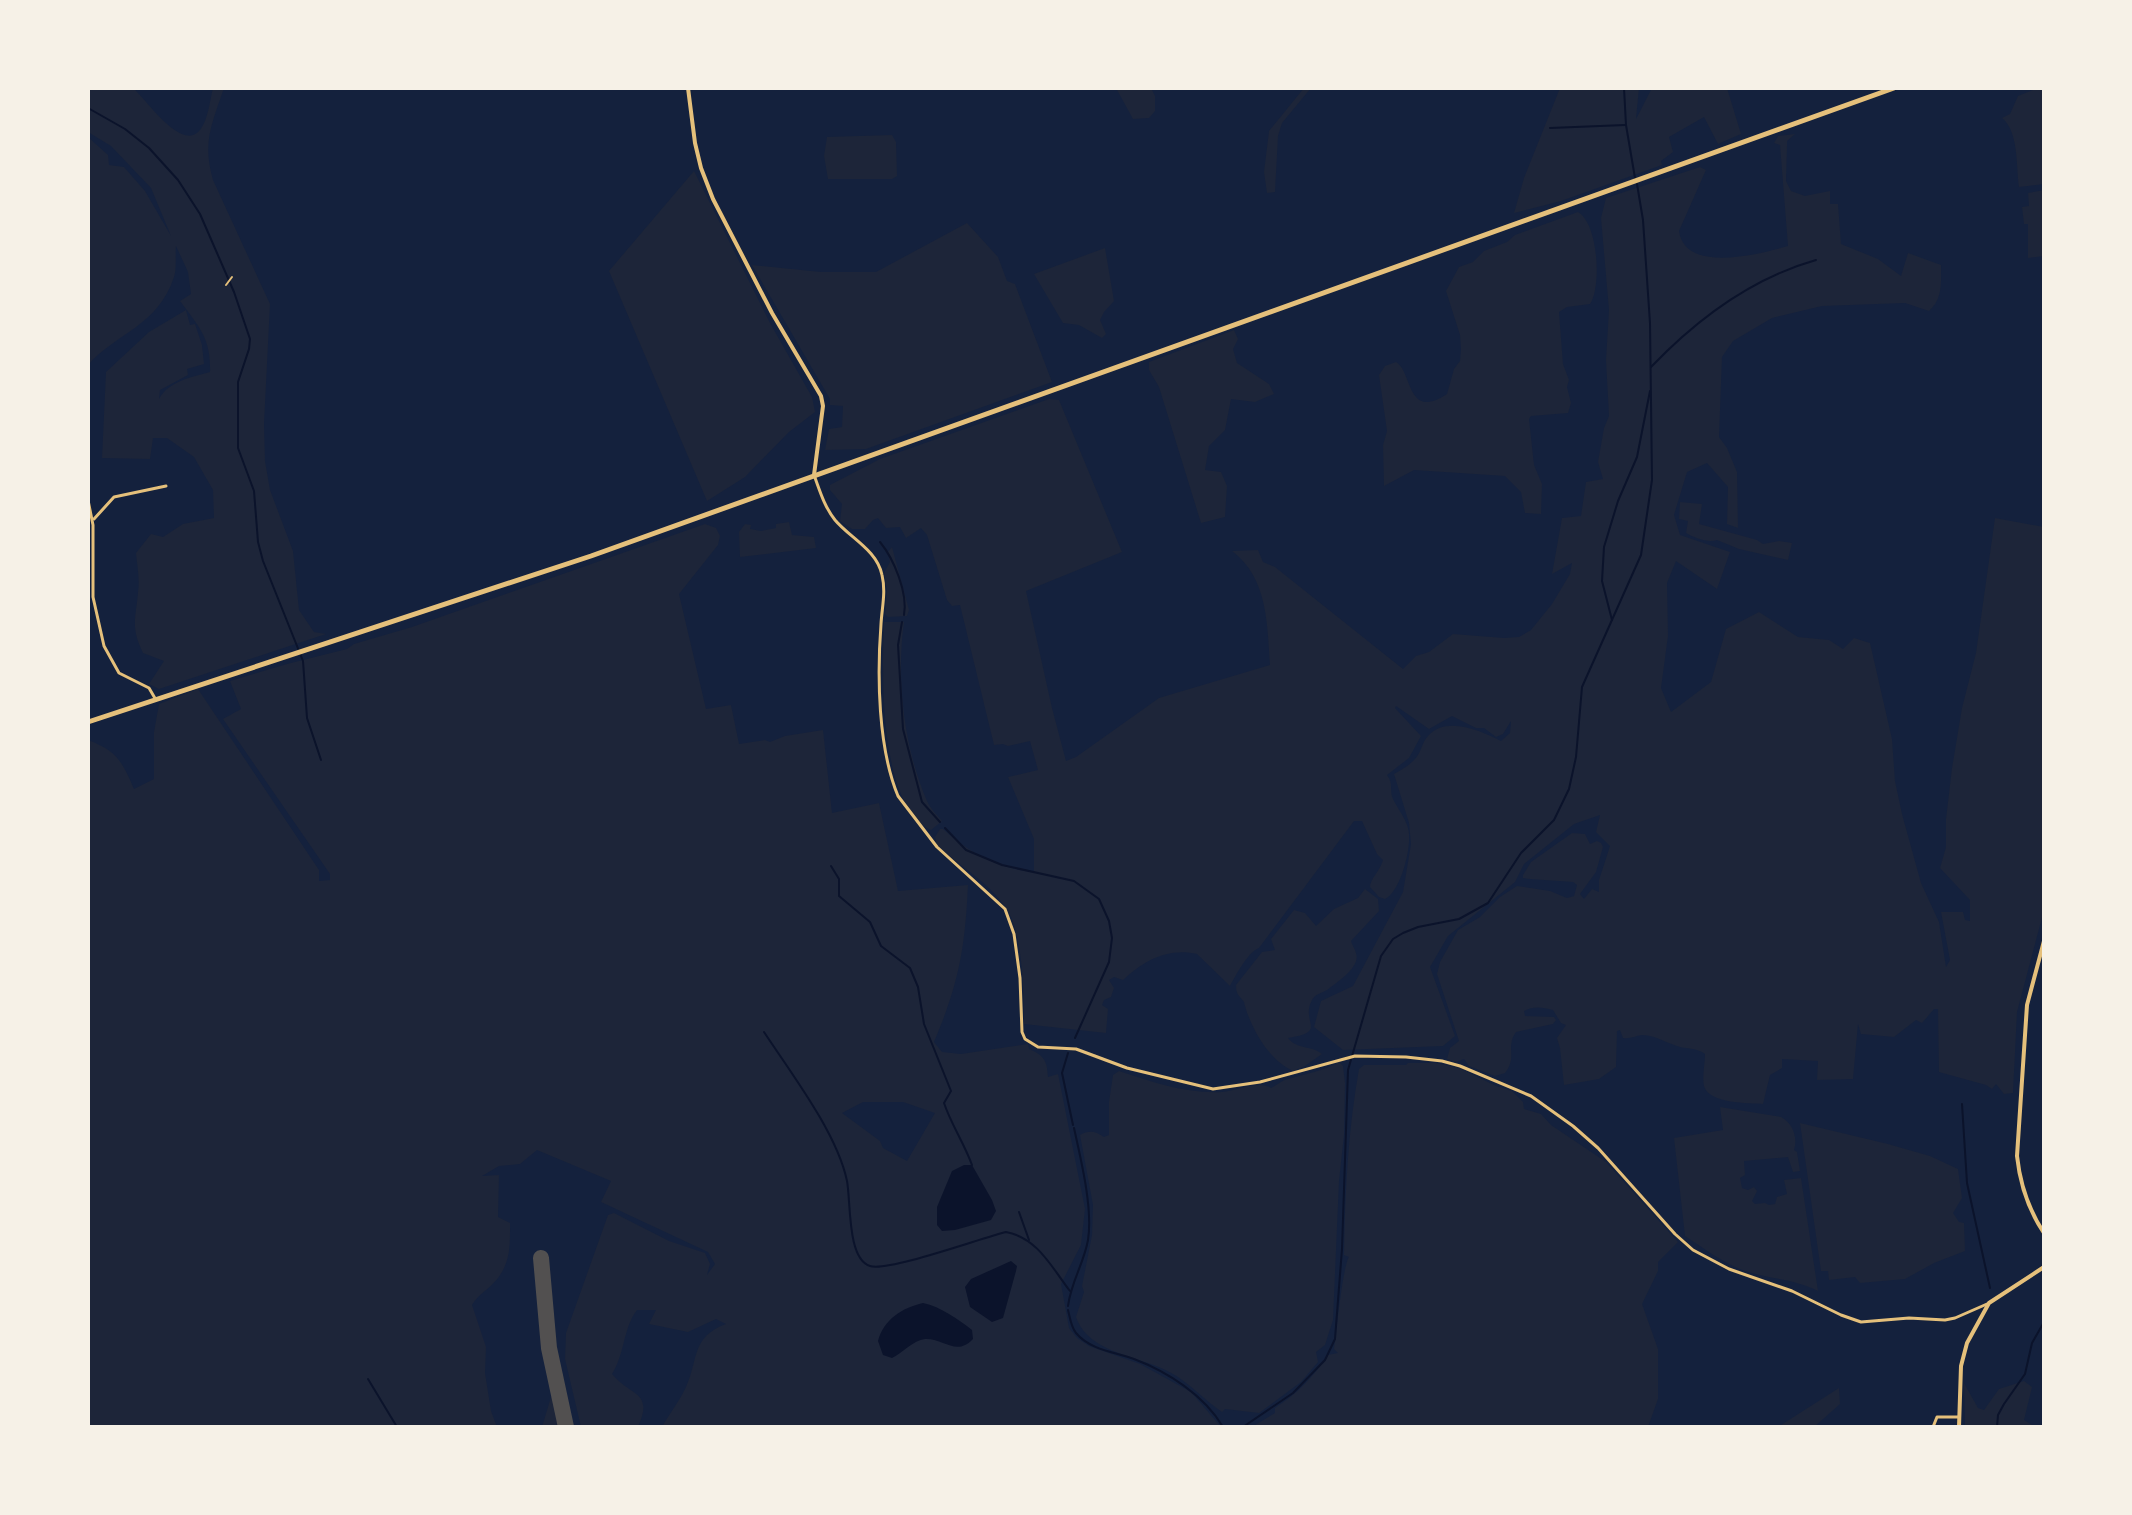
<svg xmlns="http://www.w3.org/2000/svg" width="2132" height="1515" viewBox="0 0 2132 1515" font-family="Inter,sans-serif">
<rect width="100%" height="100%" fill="#14213d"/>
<g fill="#1d2539" fill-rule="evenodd">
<path d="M88,88H133C146,99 182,153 200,130C208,120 210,100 213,88H224C212,124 202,142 213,180L270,304L264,424L265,461L270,490L293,551L299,610L314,632L326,634L159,689L149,684L164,661L143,653C130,626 136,619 138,592C140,579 137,565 136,553L151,534L163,537L183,524L214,518L213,490L194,457L167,438H153L150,459L102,458L106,372L149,332L186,310L190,325L195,324L202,345L204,364L187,369L188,375L160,390L159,399C168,382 191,377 210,372C211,338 199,327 180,301L191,294L188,272L176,246C175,255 177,268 174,277C158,326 116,333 88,365V137L108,155L109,165L124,167L145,191L171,236L151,188L111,146L88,132Z"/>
<path d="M1116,88H1151L1155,96V111L1149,118L1133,119Z"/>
<path d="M1304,88H1311L1282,123L1278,136L1275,192L1267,193L1264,172L1269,131Z"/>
<path d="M1560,88H1639L1636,119L1652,88H1727L1741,134L1718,144L1704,117L1669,137L1673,152L1661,161L1662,165L1561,201L1514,213L1524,178Z"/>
<path d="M2038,88H2044V184L2019,187C2016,166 2019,132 2002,118L2010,114L2018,96Z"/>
<path d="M1795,134L1787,141V146L1786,181L1791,191L1805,196L1830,191V204H1838L1841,244L1878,259L1901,276L1908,253L1941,265C1941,282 1943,299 1929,311L1905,303L1822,306L1772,318L1733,341L1722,357L1719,437L1727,448L1737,472L1738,528L1727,524L1728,487L1707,463L1687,472L1674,515L1680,535L1730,552L1717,589L1676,561L1667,583L1668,636L1661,688L1671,712L1711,682L1726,629L1759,612L1798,637L1829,640L1843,649L1854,638L1870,643L1892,739L1895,781L1902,814L1921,883L1939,922L1946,967L1950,960L1941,912H1963L1965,920L1970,921V900L1940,868L1946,847V819L1952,768L1962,708L1976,653L1995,518L2044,527V910L2017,1012L2013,1093L2004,1094L1996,1084L1992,1089L1986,1085L1939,1072L1938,1009H1934L1922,1023L1916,1020L1894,1037L1861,1034L1858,1024L1853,1079L1817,1080L1818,1061L1782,1059V1068L1770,1075L1763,1104C1749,1103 1709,1104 1704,1086C1702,1077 1705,1063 1705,1054C1697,1048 1689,1049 1680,1047C1668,1044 1656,1035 1642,1035C1635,1036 1631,1039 1623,1038L1620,1030L1617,1031L1616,1067L1599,1079L1564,1085L1560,1048L1557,1038L1566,1025L1561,1023L1553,1010C1542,1007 1533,1006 1524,1011L1525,1016L1554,1017L1556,1020L1553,1024L1516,1032C1505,1048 1518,1056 1505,1073L1495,1076L1469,1066L1464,1059L1456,1062L1447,1059L1450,1048L1459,1041L1437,974L1440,962L1458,930L1480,917L1500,897L1517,886L1550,891L1567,898L1574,896L1577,885L1573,882L1530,879L1523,878V875L1531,862L1572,833L1585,834L1590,844L1597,841L1601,843L1603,847L1596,872L1580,894L1584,899L1592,889L1599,892V880L1610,846L1596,832L1600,815L1574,824L1524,864L1515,882L1448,936L1430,967L1455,1036L1443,1046L1343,1050L1314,1027L1321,1001L1353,986L1403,892L1411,844L1409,823L1394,774C1401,770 1410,765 1415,759C1421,753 1422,742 1428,736C1446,715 1482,731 1501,741L1510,733L1511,721L1503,734L1496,737L1484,728H1476L1452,716L1429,729L1396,706L1395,708L1421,736L1409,758L1387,775C1394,784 1389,790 1393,799C1398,809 1405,817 1408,828C1413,844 1401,892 1385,899L1379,897L1370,887C1370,879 1380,871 1383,860L1377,854L1362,821H1354L1259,948C1248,952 1236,975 1230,986L1197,954C1168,947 1143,961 1123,980L1114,977L1109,980L1114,988L1111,997L1104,1000L1102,1005L1108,1009L1106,1033L1024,1024C1024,994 1023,933 1006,908C990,883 958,865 937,845L935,837L940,829H943C969,853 999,869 1034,872V839L1008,777L1038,770L1030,741L1008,746L1003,744L994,745L960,605L952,606L947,600L927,535L921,528L906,538L900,527L886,528L878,518L873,520L865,529H852L840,521L842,504L830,490V485L880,459L1049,399L1059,400L1122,552L1026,591L1052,708L1066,761L1076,757L1159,698L1270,665C1267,624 1268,578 1232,551L1258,550L1263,562L1275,567L1403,669L1416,656L1429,652L1453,634L1504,638L1519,637L1531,630L1552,604L1570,574L1572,563L1552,574L1562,518L1581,516L1586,482L1603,479L1598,462L1604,428L1609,416L1606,360L1609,310L1601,218L1606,198L1700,167L1706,170L1679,231C1685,274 1760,254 1788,246L1780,145L1774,143L1778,136Z"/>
<path d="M892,135L896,142L897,176L892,179H828L824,156L827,137Z"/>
<path d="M694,171L770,323L812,397L815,412L789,432L745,477L707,501L609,271Z"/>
<path d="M2044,190V256L2028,258V224H2024L2022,207L2029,206L2028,193Z"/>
<path d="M1578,212C1598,223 1602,286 1590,304L1567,307L1559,312L1563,364L1569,380L1567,387L1571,403L1568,413L1531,416L1529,419L1534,465L1542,484L1541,514L1525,513L1521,492L1505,476L1414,470L1384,486L1383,445L1387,431L1379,375L1385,366L1396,362C1413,372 1406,421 1447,394L1454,369L1460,361L1461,349L1460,335L1446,291L1459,267L1473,262L1484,251L1507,242L1515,235Z"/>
<path d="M967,223L998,257L1007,281L1015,284L1052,382L866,449L825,450L829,429L842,427L843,406L830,405V399L752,265L821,272H876Z"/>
<path d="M1105,248L1114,301L1104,312L1100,320L1106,334L1102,338L1079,325L1063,323L1034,274Z"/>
<path d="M1234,330L1238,339L1233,349L1237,363L1269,384L1274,394L1255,402L1231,399L1225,430L1209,446L1205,470L1221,472L1227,486L1225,517L1201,523L1159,387L1149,370V362Z"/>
<path d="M1680,502L1702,504L1699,524L1757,540L1763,544L1779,541L1792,543L1788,560L1739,549L1717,540C1708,543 1695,538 1686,533L1688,521L1679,519Z"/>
<path d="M789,522L792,535L814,537L816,548L740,557L739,532L745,524L751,525L750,529L761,531L776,528V524Z"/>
<path d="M705,524L716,528L720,536L718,545L679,594L706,709L731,705L739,744L765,740L770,742L785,736L823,730L832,813L879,803L898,891L968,885C965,949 959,983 934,1042L942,1052L961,1054L1028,1044L1029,1049C1045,1056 1047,1061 1048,1077L1058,1074L1085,1209L1081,1245L1061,1284L1069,1328L1077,1338L1089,1346L1140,1364L1191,1392L1221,1427H662C669,1414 679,1402 685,1389C699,1361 690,1337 726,1324L716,1319L688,1332L649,1324L656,1310H637C623,1328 625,1354 612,1374C631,1397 654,1391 638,1427H581L565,1359L566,1333L608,1215L614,1213L669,1241L705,1253L710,1264L707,1275L715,1264L708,1252L601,1202L611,1181L537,1150L520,1164L499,1166L482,1176L499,1175L498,1217L510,1223C510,1243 511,1261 498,1278C490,1289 478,1294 472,1305L486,1347L485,1373L491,1411L497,1427H88V740C117,751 122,761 134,789L154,779V732L159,704L198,689L319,870V881L330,880V874L223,719L241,709L230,681L287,664L347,649L354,644L412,627ZM863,1102H903L935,1113L907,1161L883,1148L880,1141L842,1113Z"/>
<path d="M892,547L909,610L907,616L888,617L885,614L887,590L884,573L890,562L888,552Z"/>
<path d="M884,622H904C896,679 904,748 927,801C930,808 937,815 942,821L931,830C878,805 882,672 884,622Z"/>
<path d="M1365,889L1378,899L1379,911L1351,941C1352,945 1355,949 1356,953C1361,967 1337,982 1327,990C1322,993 1315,994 1312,1000C1300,1022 1329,1032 1288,1038C1297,1050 1312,1045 1322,1054L1305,1066L1293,1071C1271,1061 1256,1036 1248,1015C1247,1013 1244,1003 1244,1002C1239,995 1236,995 1236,985L1262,952L1275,950L1271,939L1294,910L1305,913L1316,926L1334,909L1358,898Z"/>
<path d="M1339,1062L1343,1066L1345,1083L1344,1135L1339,1181L1333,1320L1325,1345L1316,1352L1318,1362L1301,1382L1259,1413L1225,1409L1222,1412C1206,1401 1194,1388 1178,1377C1147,1355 1090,1357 1076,1317L1084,1292L1082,1286L1092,1235L1093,1205L1080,1135C1089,1130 1095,1131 1104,1137L1109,1135V1102L1113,1075L1119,1071C1152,1082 1187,1094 1222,1092C1237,1091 1258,1080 1271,1088C1278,1085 1280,1081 1288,1079C1305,1074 1324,1071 1339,1062Z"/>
<path d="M1408,1063H1436L1459,1068L1496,1086L1512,1091L1523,1102L1524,1109L1541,1114L1551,1125L1606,1162L1678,1242L1658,1262V1271L1642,1304L1658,1349V1399L1648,1427H1252L1275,1413V1408C1298,1393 1313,1377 1328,1355L1338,1353L1334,1349C1336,1334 1343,1265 1349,1257L1344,1255C1345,1193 1348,1130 1359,1069L1364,1065H1406Z"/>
<path d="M1720,1107L1781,1117C1793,1123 1798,1138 1794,1150L1797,1152L1800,1171L1793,1172L1788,1157L1744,1161L1745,1175L1740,1178L1742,1188L1748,1190L1754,1187L1757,1191L1752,1201L1755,1204L1765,1203L1769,1205L1775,1204L1777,1197L1787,1194L1784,1180L1801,1178L1818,1291C1795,1279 1769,1279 1745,1271C1723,1263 1705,1249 1685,1236L1674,1138L1723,1130Z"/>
<path d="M1800,1123L1888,1144L1930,1156L1958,1169L1962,1198L1953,1213L1959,1222L1964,1223L1965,1251L1934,1263L1905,1279L1860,1283L1855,1277L1829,1280L1828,1271H1821Z"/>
<path d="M2024,1381L2032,1387L2024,1420L2035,1427H1965L1964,1383L1978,1408L1984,1410L1999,1389Z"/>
<path d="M1839,1388L1840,1404L1814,1427H1778Z"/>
<path d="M557,1394L560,1395L572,1427H542L551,1397Z"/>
</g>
<g fill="#0b132b">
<path d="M964,1165H972L992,1200L996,1211L991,1220L955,1230L942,1231L937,1225V1207L952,1171Z"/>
<path d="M1011,1261L1017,1266L1016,1271L1003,1318L992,1322L970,1307L965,1287L971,1279Z"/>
<path d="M923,1303C941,1307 958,1319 972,1330L973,1339C956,1357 944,1338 925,1339C913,1340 903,1353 892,1358L883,1355L878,1341C884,1319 902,1308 923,1303Z"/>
</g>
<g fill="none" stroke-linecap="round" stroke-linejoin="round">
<g stroke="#0b132b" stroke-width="2">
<path d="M1624,88L1626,125L1635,178"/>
<path d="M88,108L125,129L149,148L178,180L200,214L234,292L250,339L249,349L238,382V448L254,491L258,542L263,561L303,661L307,718L321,760"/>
<path d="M1550,128L1625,125"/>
<path d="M1651,367C1697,319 1752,278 1816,260"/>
<path d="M880,542C894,559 908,593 904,615"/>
<path d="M1612,620L1602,581L1604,547L1618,501L1637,457L1650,391"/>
<path d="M902,622L898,645L903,729L922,802L940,822"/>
<path d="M945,828L966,850L1002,865L1074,881L1099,899L1109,921L1112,938L1109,962L1075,1038"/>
<path d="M831,866L839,879V896L870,922L881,946L910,968L918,987L924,1024L951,1091L944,1103C951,1124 964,1143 972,1165"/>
<path d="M764,1032C791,1073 837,1133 847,1181C851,1202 847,1259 870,1266C888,1272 981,1238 1006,1232C1038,1238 1052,1268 1070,1291"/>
<path d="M1068,1053L1062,1073L1073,1125"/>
<path d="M1962,1104L1967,1183L1990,1288"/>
<path d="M1019,1212L1029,1240"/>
<path d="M1068,1306C1071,1282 1084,1263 1088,1240C1093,1208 1081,1160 1074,1128"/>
<path d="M1068,1310C1070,1318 1071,1327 1076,1333C1090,1350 1115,1352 1134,1359C1168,1372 1204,1395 1223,1427"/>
<path d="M368,1379L397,1427"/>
<path d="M1243,1427L1293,1393L1325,1360L1335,1339L1342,1249L1348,1070L1381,956L1393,939L1403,933L1418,927L1459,919L1488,903L1521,853L1554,820L1569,789L1576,757L1582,687L1641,555L1652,480L1650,323L1643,220L1637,184"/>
<path d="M1997,1427L1998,1415L2004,1404L2025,1374L2032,1343L2044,1322"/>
</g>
<path stroke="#525050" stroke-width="16" d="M541,1258L549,1348L566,1427"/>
<path stroke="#e5c07b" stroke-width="2" d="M226,285L232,277"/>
<g stroke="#e5c07b" stroke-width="3">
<path d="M814,475C820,491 824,506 835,520C850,538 877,550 882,575C886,592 882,607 881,624C877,676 878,748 898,796L937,847L1005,909L1014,934L1020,978L1022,1032L1025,1039L1038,1047L1076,1049L1127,1068L1213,1089L1260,1082L1355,1056L1406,1057L1442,1061L1460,1066L1531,1096L1573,1126L1598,1148L1675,1234L1693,1250L1729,1269L1792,1291L1841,1315L1861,1322L1909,1318L1945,1320L1955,1318L1987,1304"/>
<path d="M88,500L93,525V597L104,646L119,673L149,688L156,700"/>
<path d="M94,519L114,497L166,486"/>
<path d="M1933,1427L1937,1417H1958"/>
</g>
<g stroke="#e5c07b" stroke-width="4">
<path d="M688,88L695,143L701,168L713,199L772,313L821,396L823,406L814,475"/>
<path d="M2044,941L2027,1005L2017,1156C2020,1184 2028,1209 2044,1233"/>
<path d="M1959,1427L1961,1366L1967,1343L1989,1303L2044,1267"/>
</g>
<path stroke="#e5c07b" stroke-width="5" d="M88,722L591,556L1894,88"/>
</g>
<rect width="2132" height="1515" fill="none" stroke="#f6f1e7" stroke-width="180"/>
</svg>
